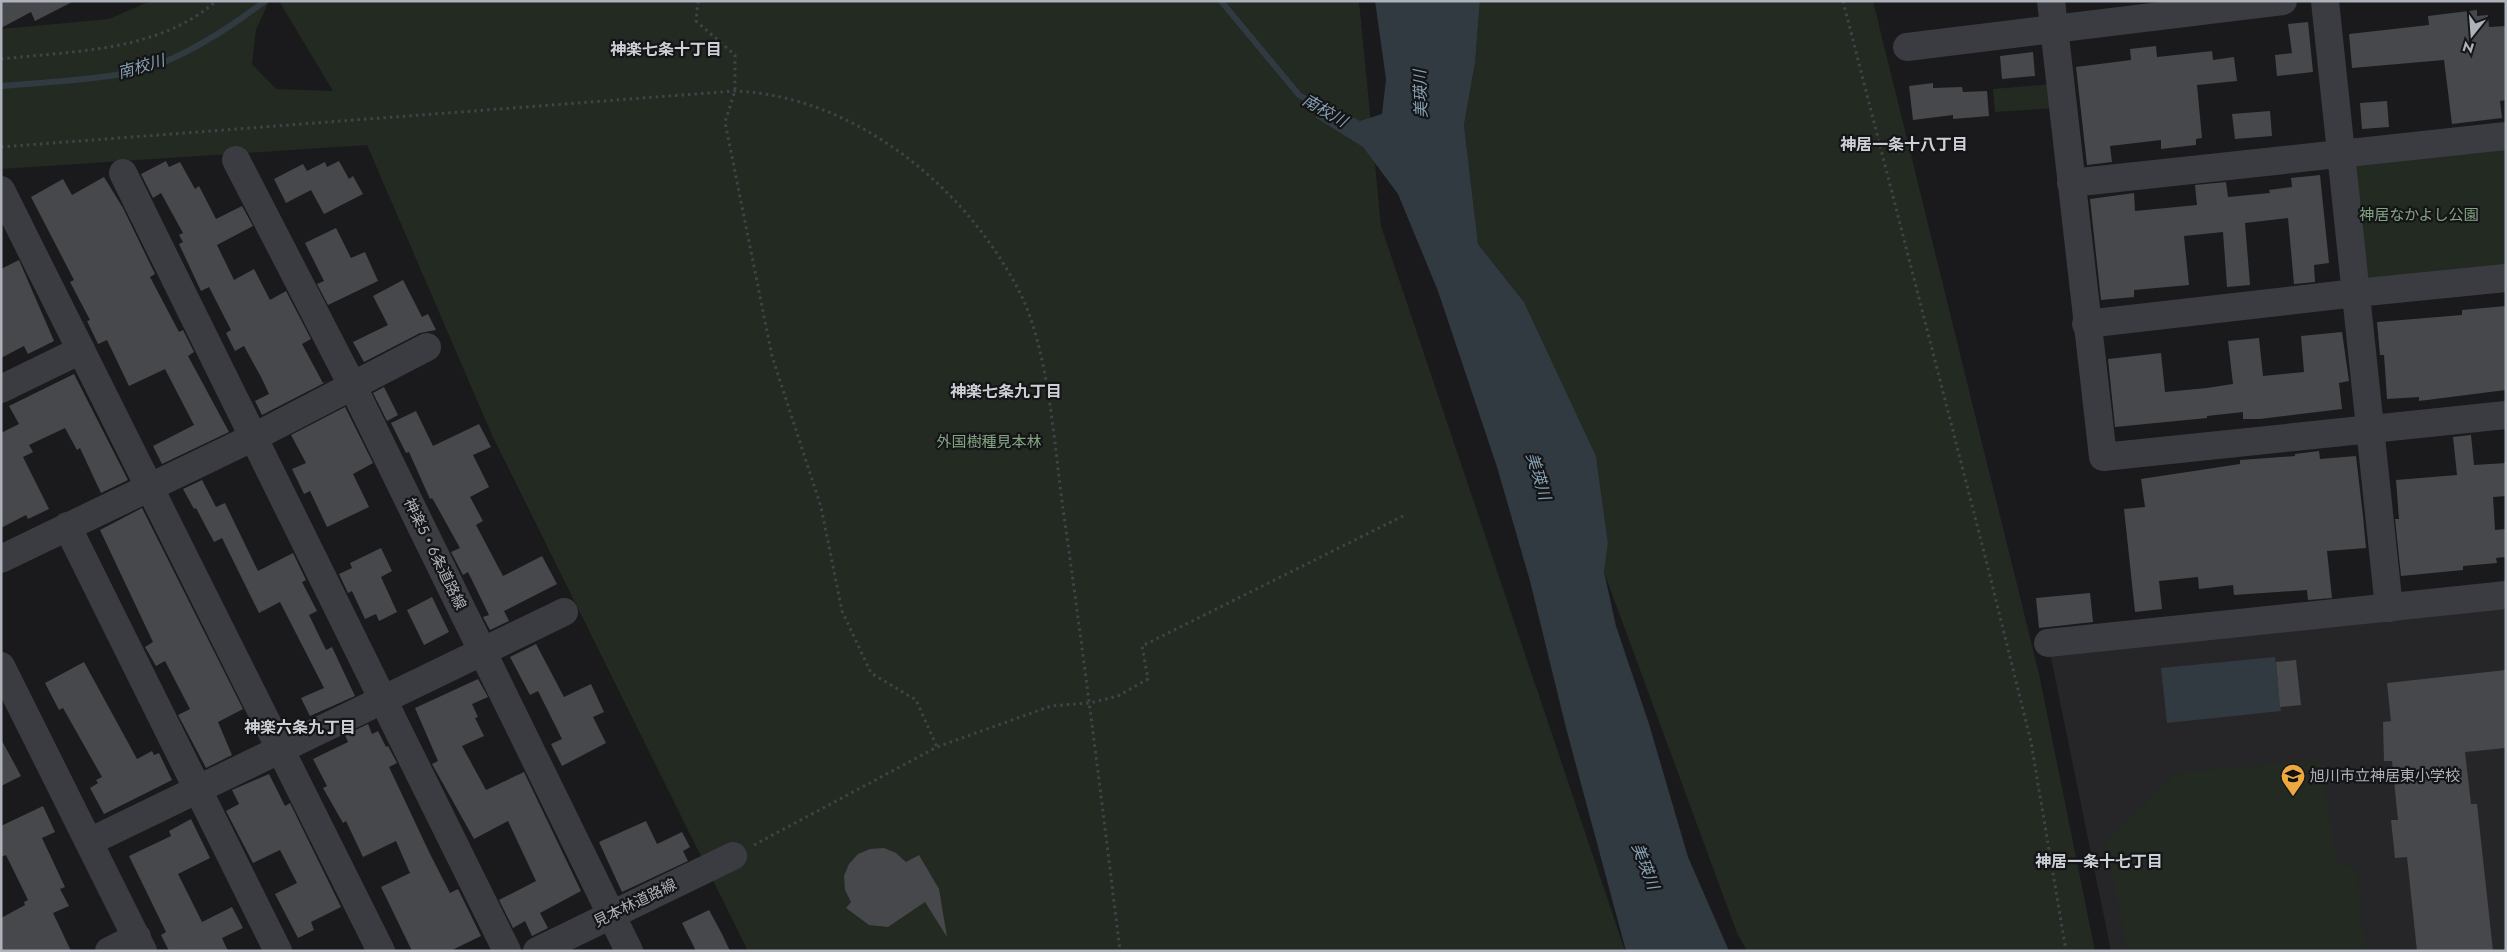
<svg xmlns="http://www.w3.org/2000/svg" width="2507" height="952" viewBox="0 0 2507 952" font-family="Jost,'Noto Sans JP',sans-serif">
<rect width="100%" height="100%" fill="#1a1a1c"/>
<path fill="#262629" d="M2506,595V951H2111L2048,643Z"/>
<g fill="#222a22">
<path d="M150,1H269L256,30L252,64L276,89L333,91L279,1H1359L1381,226L1625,951H748L492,435L367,145L1,169V29L109,19Z"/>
<path d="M1480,1H1873L2039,674L2095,951H1747L1737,933L1604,572L1608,543L1596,456L1524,302L1478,244L1464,125L1475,63Z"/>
<path d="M2052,84L2055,108L1995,112L1993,89Z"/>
<path d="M2506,136V278L2356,293L2340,152Z"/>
<path d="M2321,759L2336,859L2357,872L2365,951H2127L2106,842L2178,773Z"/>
</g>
<g fill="#303a40">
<path d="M1375,1H1480L1475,63L1464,125L1478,244L1524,302L1596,456L1608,543L1604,572L1616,626L1649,724L1688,857L1729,951H1626L1566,728L1530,581L1497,467L1438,291L1398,194L1363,147L1315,117L1331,105L1360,121L1382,114L1386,79Z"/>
<path d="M2275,657L2281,711L2167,723L2161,668Z"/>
</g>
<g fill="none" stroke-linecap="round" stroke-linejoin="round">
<g stroke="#303a40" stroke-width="6">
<path d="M1221,1L1299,95L1331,113"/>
<path d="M1,86C43,82 86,81 127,73C173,65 228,29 265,1"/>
</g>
</g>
<g fill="#47484c">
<path d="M1,1H74L35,21L31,12L1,28Z"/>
<path d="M2477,10V16L2488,15L2489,27L2506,26V100L2500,101L2502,118L2452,124L2444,60L2352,68L2349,34L2429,25L2428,16Z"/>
<path d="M2308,22L2313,72L2277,76L2275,55L2292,53L2288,24Z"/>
<path d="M2156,46L2157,57L2212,51L2213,60L2234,57L2237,81L2197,85L2202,138L2196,139V145L2161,149V140L2110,146L2112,162L2087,165L2076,67L2131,60L2130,49Z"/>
<path d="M2033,52L2035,76L2002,79L2000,56Z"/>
<path d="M1933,83V88L1962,87L1963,92L1987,91L1989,116L1953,119V115L1913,120L1909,86Z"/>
<path d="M2387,101L2389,127L2362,129L2360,103Z"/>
<path d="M2270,111L2272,136L2235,139L2232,114Z"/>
<path d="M166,161L169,167L180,162L195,189L199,186L216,219L242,206L253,226L217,245L234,280L254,269L270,300L286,291L311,339L302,344L323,383L328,381L262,415L255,401L269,394L262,379L244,346L235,351L226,333L231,330L209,287L201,291L179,244L183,242L179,235L183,233L161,193L153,198L141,174Z"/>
<path d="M339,161L349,179L353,176L363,194L324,214L311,190L286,203L274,179L303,164L307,171L325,162L327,167Z"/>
<path d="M2320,175L2329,263L2314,265L2315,282L2294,284L2288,218L2245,223L2250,285L2227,287L2223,232L2184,236L2189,285L2134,290V297L2101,300L2090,199L2134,193L2135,211L2197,205L2195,185L2226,182L2228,197L2270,193L2269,190L2292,187L2291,178Z"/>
<path d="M104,177L123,208L155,274L150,277L179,332L183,330L194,352L188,356L229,432L162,464L153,446L194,425L165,369L129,386L107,340L98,344L87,321L90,320L70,282L74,280L31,197L63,179L72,195Z"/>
<path d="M336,228L351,258L365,252L378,281L328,305L317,284L324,281L305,243Z"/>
<path d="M19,260L54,341L28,354L24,346L1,358V269Z"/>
<path d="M403,280L422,317L428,314L436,330L420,333L364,362L353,342L388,325L373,296Z"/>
<path d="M2506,306V390L2419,401V397L2387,399L2384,355H2380L2377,322L2462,315V310Z"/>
<path d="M2342,332L2349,381L2339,383L2342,409L2260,419H2243V412L2207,416V418L2115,427L2108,359L2161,353L2165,392L2207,388L2233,384L2228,341L2259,338L2263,376L2304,372L2301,336Z"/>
<path d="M74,374L128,480L101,493L80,448L77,450L65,428L29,445L33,452L23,457L49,509L28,519L26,515L1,528V433L19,424L9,406Z"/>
<path d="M384,387L398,415L387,421L373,393Z"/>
<path d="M345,407L373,463L353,474L369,507L327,527L310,491L304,494L292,469L306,463L291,435Z"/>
<path d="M416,411L433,446L479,424L491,447L473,455L489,487L470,497L483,521L476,525L503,576L542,556L557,584L504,611L509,621L490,630L483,617L489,615L468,572L463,575L451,552L460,548L435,503L432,498L430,499L409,452L406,453L391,423Z"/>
<path d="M2471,435L2474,465L2506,463V496L2493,497L2495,530L2506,529V557L2496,558L2497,563L2463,566V570L2401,576L2395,519H2399L2396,480L2457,475L2453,437Z"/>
<path d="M2319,451L2320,459L2356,456L2363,516L2366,548L2327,551L2332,598L2308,600L2307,590L2234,595L2233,585L2199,589L2198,577L2159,581L2162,609L2135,612L2124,509L2145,507L2141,479L2240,464V460L2295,456V454Z"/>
<path d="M202,480L216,507L225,503L258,571L293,553L306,580L302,582L317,611L309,615L326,650L332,647L355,696L310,716L301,698L324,688L280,602L259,613L222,538L214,542L196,508L194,509L183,489Z"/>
<path d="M142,508L243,709L218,722L232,755L206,768L178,715L190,709L165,661L156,666L145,647L153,642L100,530Z"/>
<path d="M381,548L392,571L381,577L397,612L379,621L376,614L365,619L352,591L348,593L339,574L352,568L350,563Z"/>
<path d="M2090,593L2093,622L2039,628L2036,598Z"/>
<path d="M432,597L449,632L424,645L407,610Z"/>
<path d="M536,644L564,697L591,684L604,712L593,717L606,743L562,766L551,744L562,739L538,691L530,695L510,657Z"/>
<path d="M2296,660L2301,705L2280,707L2276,662Z"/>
<path d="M84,662L137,759L152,751L154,755L159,753L172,780L104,814L90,788L98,783L96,780L102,777L63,708L59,710L45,683Z"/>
<path d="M2506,670V748L2465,752L2471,804H2477L2493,951H2417L2407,857L2395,858L2391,820H2398L2392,761H2384L2383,722L2391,721L2387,683Z"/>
<path d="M478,679L488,697L472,704L478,717L475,718L484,736L462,746L486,790L524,772L581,891L540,913L548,928L532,936L525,921L513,928L499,900L536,881L508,821L474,839L432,764L438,761L415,708Z"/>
<path d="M368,724L372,734L378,731L386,747L388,746L397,763L389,767L430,854L450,893L458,889L481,936L450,951H412L381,887L410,873L396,841L363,857L346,821L343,823L323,788L327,786L313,759L348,742L345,735Z"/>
<path d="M1,739L21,776L1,786Z"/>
<path d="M269,774L285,806L290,803L341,907L311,922L314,930L298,938L275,894L297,883L280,850L253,863L226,811L239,804L232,790Z"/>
<path d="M43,806L55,832L42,838L65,887L60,889L69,906L53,913L71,951H1V918L25,905L24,902L28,900L6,855L1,857V826Z"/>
<path d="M191,819L210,858L178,874L202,922L232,907L243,928L222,938L228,951H169L161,935L166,932L129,856L171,836L169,831Z"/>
<path d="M646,821L657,844L682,832L690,847L683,851L688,861L622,892L599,842Z"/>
<path d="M884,848L896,853L906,862L919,855L939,889L947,937L925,902L888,927L869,925L846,908L851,902L845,890L844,876L849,864L858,854L870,849Z"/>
<path d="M709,910L722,934L730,951H696L682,923Z"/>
</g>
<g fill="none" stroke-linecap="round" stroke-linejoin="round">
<g stroke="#414348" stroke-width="3" stroke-dasharray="2.5 4" stroke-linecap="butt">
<path d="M698,1L696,21L735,55V91L725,122L772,356L821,507L842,611L871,673L916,700L937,747"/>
<path d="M1843,1L1986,560L2031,742L2066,951"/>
<path d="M1,59C72,51 159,52 216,1"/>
<path d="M1,147L735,91C855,96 966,187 1019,291C1049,349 1054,444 1063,509C1084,656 1102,803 1120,951"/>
<path d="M754,845L937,747L1051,706L1090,703L1118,696L1148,679L1142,646L1403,516"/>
</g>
<g stroke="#3b3c41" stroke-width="28">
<path d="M2051,1L2103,457L2506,415"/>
<path d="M2325,1L2389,608"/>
<path d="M1907,47L2283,1"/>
<path d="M236,160L352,385L629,951"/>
<path d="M123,173L507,951"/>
<path d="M2071,183L2506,136"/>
<path d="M1,190L381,951"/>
<path d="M2086,324L2356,293L2506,278"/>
<path d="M1,389L81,350"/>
<path d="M67,526L278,951"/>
<path d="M1,559L254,437L427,347"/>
<path d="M2048,643L2506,595"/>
<path d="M1,666L143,951"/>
<path d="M89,842L564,612"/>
<path d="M109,951L137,937"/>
<path d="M537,951L733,856"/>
</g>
</g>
<defs>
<symbol id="school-pin" viewBox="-11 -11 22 30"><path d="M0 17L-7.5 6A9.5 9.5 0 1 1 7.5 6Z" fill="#eda840" stroke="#151517"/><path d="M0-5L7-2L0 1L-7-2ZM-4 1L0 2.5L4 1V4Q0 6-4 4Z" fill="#111"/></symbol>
</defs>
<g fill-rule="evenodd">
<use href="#school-pin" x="2279" y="762" width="28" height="38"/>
</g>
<g text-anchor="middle" stroke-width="4.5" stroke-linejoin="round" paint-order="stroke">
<g font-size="15" fill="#84a584" stroke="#151517">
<text x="2419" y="220">神居なかよし公園</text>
<text x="989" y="447">外国樹種見本林</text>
</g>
<g font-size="15" fill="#adb2bb" stroke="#151517">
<text transform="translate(435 554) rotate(64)" y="5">神楽5・6条道路線</text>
<text transform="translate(635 903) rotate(-26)" y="5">見本林道路線</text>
</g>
<g font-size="15" fill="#adb2bb" stroke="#151517" text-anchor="start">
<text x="2310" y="781">旭川市立神居東小学校</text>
</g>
<g font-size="16" font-weight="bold" fill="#cdd1d7" stroke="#151517">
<text x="666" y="55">神楽七条十丁目</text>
<text x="1904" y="150">神居一条十八丁目</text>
<text x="1006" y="397">神楽七条九丁目</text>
<text x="300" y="733">神楽六条九丁目</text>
<text x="2099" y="867">神居一条十七丁目</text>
</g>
<g font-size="16" font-style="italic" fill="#85a1b4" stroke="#151517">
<text transform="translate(141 66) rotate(-16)" y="6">南校川</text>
<text transform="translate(1420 94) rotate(-92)" y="6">美瑛川</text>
<text transform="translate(1325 110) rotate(30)" y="6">南校川</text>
<text transform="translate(1539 476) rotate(73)" y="6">美瑛川</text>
<text transform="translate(1646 866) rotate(69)" y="6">美瑛川</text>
</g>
</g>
<rect width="2507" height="952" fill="none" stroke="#adb2bb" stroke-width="5"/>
<g transform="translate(2472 35) rotate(197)" stroke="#151517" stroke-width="4" paint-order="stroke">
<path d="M0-4L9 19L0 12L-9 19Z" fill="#adb2bb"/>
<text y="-8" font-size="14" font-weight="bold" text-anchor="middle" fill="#adb2bb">N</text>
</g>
</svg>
